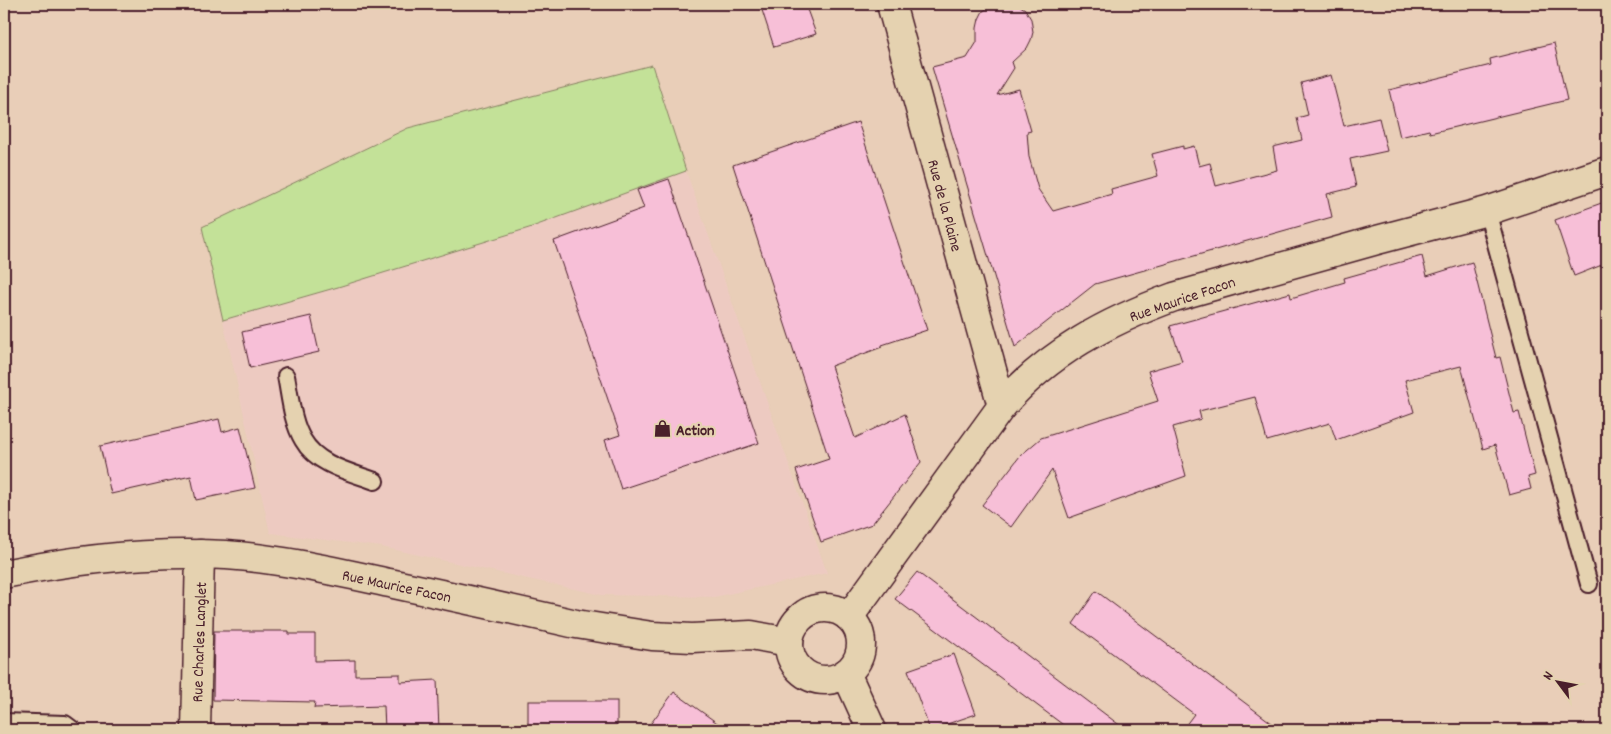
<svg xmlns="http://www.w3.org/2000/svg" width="1611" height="734" viewBox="0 0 1611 734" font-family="Dekko,sans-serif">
<rect width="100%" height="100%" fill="#e9ceb8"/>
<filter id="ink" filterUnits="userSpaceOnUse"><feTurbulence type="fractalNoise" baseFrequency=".02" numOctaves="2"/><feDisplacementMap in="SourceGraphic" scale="10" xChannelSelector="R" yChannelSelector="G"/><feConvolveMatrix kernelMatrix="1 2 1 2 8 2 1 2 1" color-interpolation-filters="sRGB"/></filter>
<g filter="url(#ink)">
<path fill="#edcac1" d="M686,171L827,573L714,597L602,595L382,547L270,533L223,320L338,287L529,228Z"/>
<path fill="#c3e198" stroke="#868062" d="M652,65L686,171L529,228L338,287L223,320L202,227L408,128Z"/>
<g fill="#f7bfd7" stroke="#4a1f2b">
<path d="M760,4H805L816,34L774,47Z"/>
<path d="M995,4H1017L1025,9L1031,19L1033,32L1031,40L1027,48L1012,62L1014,68L997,95L1019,89L1031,131L1027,132L1029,157L1038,189L1053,211L1112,194L1111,189L1158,176L1152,154L1183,146V149L1194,146L1199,166L1210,163L1216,186L1277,170L1273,147L1302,140L1297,118L1308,115L1301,83L1331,75L1344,126L1379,118L1387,151L1350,159L1356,187L1327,194L1332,217L1095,284L1015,347L932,67L967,58L977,42V28L979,19L983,11Z"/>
<path d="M1554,43L1567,100L1430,133L1429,130L1400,137L1389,90L1491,65L1490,59Z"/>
<path d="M858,122L927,330L882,345V347L831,366L855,438L905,414L921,462L872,524L821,542L796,470L829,459L733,165Z"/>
<path d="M669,179L759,443L621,489L605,440L620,435L554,241L644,208L637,190Z"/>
<path d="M1607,201V263L1574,276L1555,220Z"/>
<path d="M1422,256L1427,276L1472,262L1496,358L1500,357L1514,413L1519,412L1535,475L1528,477L1531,489L1509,495L1495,445L1483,449L1461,366L1405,380L1414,412L1336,440L1330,423L1267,441L1255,397L1199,411L1201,419L1173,427L1186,476L1069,518L1052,470L1011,527L982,505L1020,456L1041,438L1158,401L1148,371L1182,361L1170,326L1290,293L1291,298L1345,282L1344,278Z"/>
<path d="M311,316L319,352L250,368L242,332Z"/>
<path d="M219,419L222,432L240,427L255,488L196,500L191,476L111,494L100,446Z"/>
<path d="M917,572L1126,730H1070L895,599Z"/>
<path d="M1096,591L1281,730H1182L1194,714L1073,624Z"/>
<path d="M214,631H289V634H315V661L355,660V675L400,674V682L437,680L439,730H385L384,706L314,708L315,702L213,700Z"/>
<path d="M954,654L976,714L930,730L908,670Z"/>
<path d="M674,692L727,730H646Z"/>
<rect x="528" y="701" width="89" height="29"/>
</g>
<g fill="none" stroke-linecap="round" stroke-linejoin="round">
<defs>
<g id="service">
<path d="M1487,211L1589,584"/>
<path d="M286,376C290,396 292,422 303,440C317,465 350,472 375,481"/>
<path d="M4,722L65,724L73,730"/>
</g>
<g id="minor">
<path d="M891,4L1002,406"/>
<path d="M196,730L200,554"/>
</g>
<g id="tertiary">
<path d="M4,574C76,559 152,551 226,555C283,559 338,572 394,584C455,597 515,610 576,624L652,636L692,638L751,635L789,642"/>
<circle cx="825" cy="644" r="36"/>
<path d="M849,617L1002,406C1048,353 1108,321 1174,297L1377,240L1487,211L1607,171"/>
<path d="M846,673L872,730"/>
</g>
</defs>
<use href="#service" stroke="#4a1f2b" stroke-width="20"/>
<use href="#minor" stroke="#4a1f2b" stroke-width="31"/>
<use href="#tertiary" stroke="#4a1f2b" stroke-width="31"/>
<use href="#service" stroke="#e5d2b0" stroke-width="16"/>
<use href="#minor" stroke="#e5d2b0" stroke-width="28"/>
<use href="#tertiary" stroke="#e5d2b0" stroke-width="28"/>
</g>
</g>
<defs>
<symbol id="shop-bare" viewBox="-9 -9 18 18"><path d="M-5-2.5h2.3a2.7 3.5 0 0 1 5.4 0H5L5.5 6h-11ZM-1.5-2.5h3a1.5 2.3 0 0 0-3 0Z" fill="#4a1f2b" stroke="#e5d2b0" stroke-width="2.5" paint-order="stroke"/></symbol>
</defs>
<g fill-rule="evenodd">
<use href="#shop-bare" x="650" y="416" width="25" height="25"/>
</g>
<g text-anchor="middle" stroke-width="4.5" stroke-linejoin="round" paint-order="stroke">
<g font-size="16" fill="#4a1f2b" stroke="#e5d2b0">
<text transform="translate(946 205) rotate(75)" y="6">Rue de la Plaine</text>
<text transform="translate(1182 298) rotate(-19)" y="6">Rue Maurice Facon</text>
<text transform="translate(397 585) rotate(12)" y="6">Rue Maurice Facon</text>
<text transform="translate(198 642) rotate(-88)" y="6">Rue Charles Langlet</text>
</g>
<g font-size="16" font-weight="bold" fill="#4a1f2b" stroke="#e5d2b0" text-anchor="start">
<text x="676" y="435">Action</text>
</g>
</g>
<rect width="1611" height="734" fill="none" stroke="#e5d2b0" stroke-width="20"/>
<rect x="10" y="10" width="1591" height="714" fill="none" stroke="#4a1f2b" stroke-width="2" filter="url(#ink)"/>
<g transform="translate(1558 682) rotate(302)" stroke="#e5d2b0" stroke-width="4" paint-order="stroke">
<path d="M0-4L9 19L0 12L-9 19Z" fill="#4a1f2b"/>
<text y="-8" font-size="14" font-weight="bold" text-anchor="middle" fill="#4a1f2b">N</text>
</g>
</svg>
